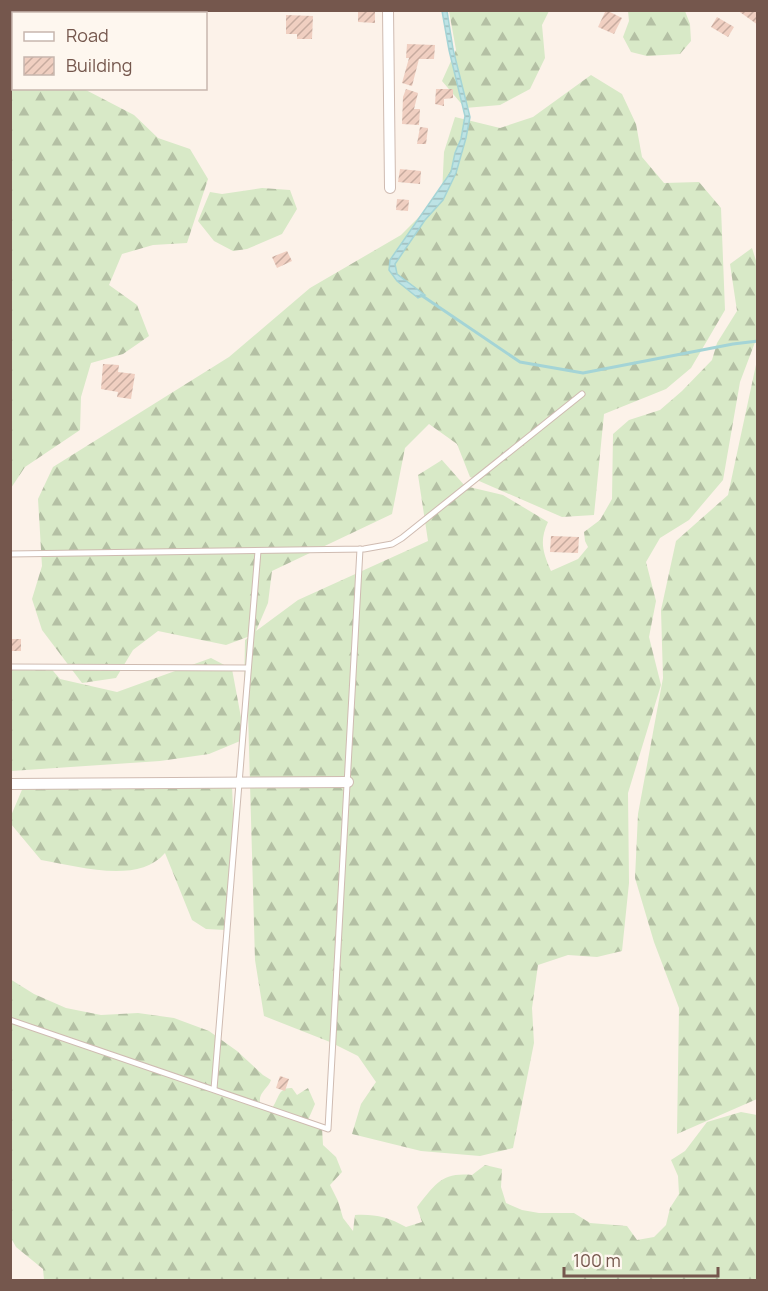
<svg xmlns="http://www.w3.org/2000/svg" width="768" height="1291" viewBox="0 0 768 1291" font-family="Manrope,sans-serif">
<defs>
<pattern id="forest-firs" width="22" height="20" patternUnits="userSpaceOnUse" patternTransform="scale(1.5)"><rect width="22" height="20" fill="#d8e9c7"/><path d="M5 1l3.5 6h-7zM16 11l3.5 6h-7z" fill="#b4c0a4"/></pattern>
<pattern id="water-rules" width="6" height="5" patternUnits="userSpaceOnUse" patternTransform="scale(1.5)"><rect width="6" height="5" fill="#bde3e5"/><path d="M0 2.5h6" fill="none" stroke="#9ebbbc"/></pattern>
<pattern id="building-hatch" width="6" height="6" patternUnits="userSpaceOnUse" patternTransform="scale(1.5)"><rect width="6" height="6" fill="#f0cfc1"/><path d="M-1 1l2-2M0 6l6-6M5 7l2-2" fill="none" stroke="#c7ab9f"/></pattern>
</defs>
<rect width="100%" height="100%" fill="#fcf2e9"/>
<g fill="url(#forest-firs)">
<path d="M449,11H549L542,25L545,58L530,89L500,105L465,108L442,81L456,50Z"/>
<path d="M628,11H685L690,24L691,41L680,54L647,56L631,52L623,37L629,21Z"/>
<path d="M13,36L14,88L84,89L134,115L158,138L190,149L208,179L187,243L153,245L122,254L109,285L137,305L149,336L123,354L91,363L81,397L80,430L25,467L11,488L10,51Z"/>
<path d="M591,75L622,94L636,124L642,157L664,183L699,182L721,208L725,310L691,368L666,389L604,414L594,515L562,517L470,477L457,444L429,424L405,448L392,514L272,571L268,603L256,631L298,600L428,541L418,475L442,460L465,486L503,495L548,522C539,541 543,553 551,571L578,559L588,547L585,541L584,532L600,520L612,499L613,434L629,420L660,410L682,391L712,360L717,343L737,311L730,264L752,248L757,264V337L740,382L723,480L689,520L660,538L646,562L656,601L649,637L661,685L628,793L629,883L622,951L597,957L568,955L538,965L532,1008L534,1043L513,1148L480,1156L421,1151L352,1134L361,1104L376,1082L358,1056L330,1042L264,1016L255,960L248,713L244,693L245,640L250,636L226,645L158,631L133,650L116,678L82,683L42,630L32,599L42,566L38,499L53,467L229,357L310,288L401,235L442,194L444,152L455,117L500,128L533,117Z"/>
<path d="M262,188L290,190L297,209L282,234L247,249L233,251L214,241L198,221L210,192L222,194Z"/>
<path d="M757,360V1099L677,1134L679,1008L654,942L635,878L638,814L663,678L661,610L676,541L728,495Z"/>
<path d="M211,658L232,669L245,739L209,754L160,761L11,771V666L48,665L60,679L117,692Z"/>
<path d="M24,785H232L234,838L225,930L206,929L192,920L165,853C138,885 78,866 41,860L11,824L10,818Z"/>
<path d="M10,979L34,994L66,1008L101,1015L138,1013L174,1018L209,1031L237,1051L263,1075L271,1080C268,1089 256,1094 261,1105L272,1108C279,1099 278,1087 292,1088L297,1095L308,1088L315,1104L308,1120L322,1128L323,1145L336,1157L342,1172L330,1185L338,1201L343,1218L353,1231L355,1215C375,1214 388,1217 406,1227L422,1222L417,1207C435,1185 441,1172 472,1175L485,1165L502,1169L501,1187L506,1203L522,1210L539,1213H574L590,1223L627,1226L637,1240L654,1237L666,1225L670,1208L679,1194L678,1176L671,1160L685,1151L707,1122L741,1112L757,1115V1280H44L43,1269L16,1247L11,1238Z"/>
</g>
<path fill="url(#water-rules)" stroke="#a4d4d6" stroke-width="1.5" d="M442,11H447L453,49L470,117L466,138L456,173L443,200L425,220L395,264L397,274L425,295L418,298L397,281L389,270L390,260L451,172L455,153L461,139L465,116L449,50Z"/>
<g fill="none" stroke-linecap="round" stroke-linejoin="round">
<path stroke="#a4d4d6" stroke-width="3" d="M421,295L520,362L583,373L733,344L758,341"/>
</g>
<g fill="url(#building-hatch)">
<path d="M606,10L622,18L614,34L598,27Z"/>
<path d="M737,10H758V25Z"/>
<path d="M358,11L375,12V23L358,22Z"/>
<path d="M286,15L313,16L312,39H297V34H286Z"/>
<path d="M717,17L734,27L728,37L711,27Z"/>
<path d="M407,44L435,45L434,59H419L412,86L402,83L409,58H406Z"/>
<path d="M406,89L418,93L414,109H420L419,125L402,124L403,97Z"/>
<path d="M436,89H453V98L444,99V106L435,104Z"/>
<path d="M420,127L428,128L426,144H417Z"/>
<path d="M400,169L421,171L420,184L398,182Z"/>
<path d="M397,199L409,200L408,211L396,210Z"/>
<path d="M287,251L292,261L277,268L272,257Z"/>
<path d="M103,364L119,365L118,372L135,374L131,399L117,397L118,392L101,389Z"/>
<path d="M551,536L579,537L578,553L550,552Z"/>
<rect x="10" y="639" width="11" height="12"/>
<path d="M280,1076L289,1079L285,1091L276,1088Z"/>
</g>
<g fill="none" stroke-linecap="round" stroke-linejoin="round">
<defs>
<g id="lane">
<path d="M10,554L364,549L392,544L402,538L582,394"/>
<path d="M10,667L248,668"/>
<path d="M10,1020L328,1129L360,549"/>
<path d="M214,1089L258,551"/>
</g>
<g id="street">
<path d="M388,10L390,188"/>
<path d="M10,784L348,782"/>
</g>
</defs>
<use href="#lane" stroke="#cfbbb1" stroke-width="7"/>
<use href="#street" stroke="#cfbbb1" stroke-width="12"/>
<use href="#lane" stroke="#fff" stroke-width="5"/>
<use href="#street" stroke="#fff" stroke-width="10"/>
</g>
<rect width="768" height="1291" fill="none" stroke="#75574d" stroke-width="24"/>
<rect x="12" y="12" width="195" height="78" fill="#fef7ef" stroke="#c7b7ae" stroke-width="1.5"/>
<rect x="24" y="32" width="30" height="9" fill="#ffffff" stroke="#c7b7ae" stroke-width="1.5"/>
<text x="66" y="42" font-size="18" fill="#75574d">Road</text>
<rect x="24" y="57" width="30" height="18" fill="url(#building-hatch)" stroke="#c7b7ae" stroke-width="1.5"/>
<text x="66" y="72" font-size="18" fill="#75574d">Building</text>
<path d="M564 1267v9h154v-9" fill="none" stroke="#75574d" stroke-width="3"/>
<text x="573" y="1267" font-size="18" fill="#75574d" stroke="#fef7ef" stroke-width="4.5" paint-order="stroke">100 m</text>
</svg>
